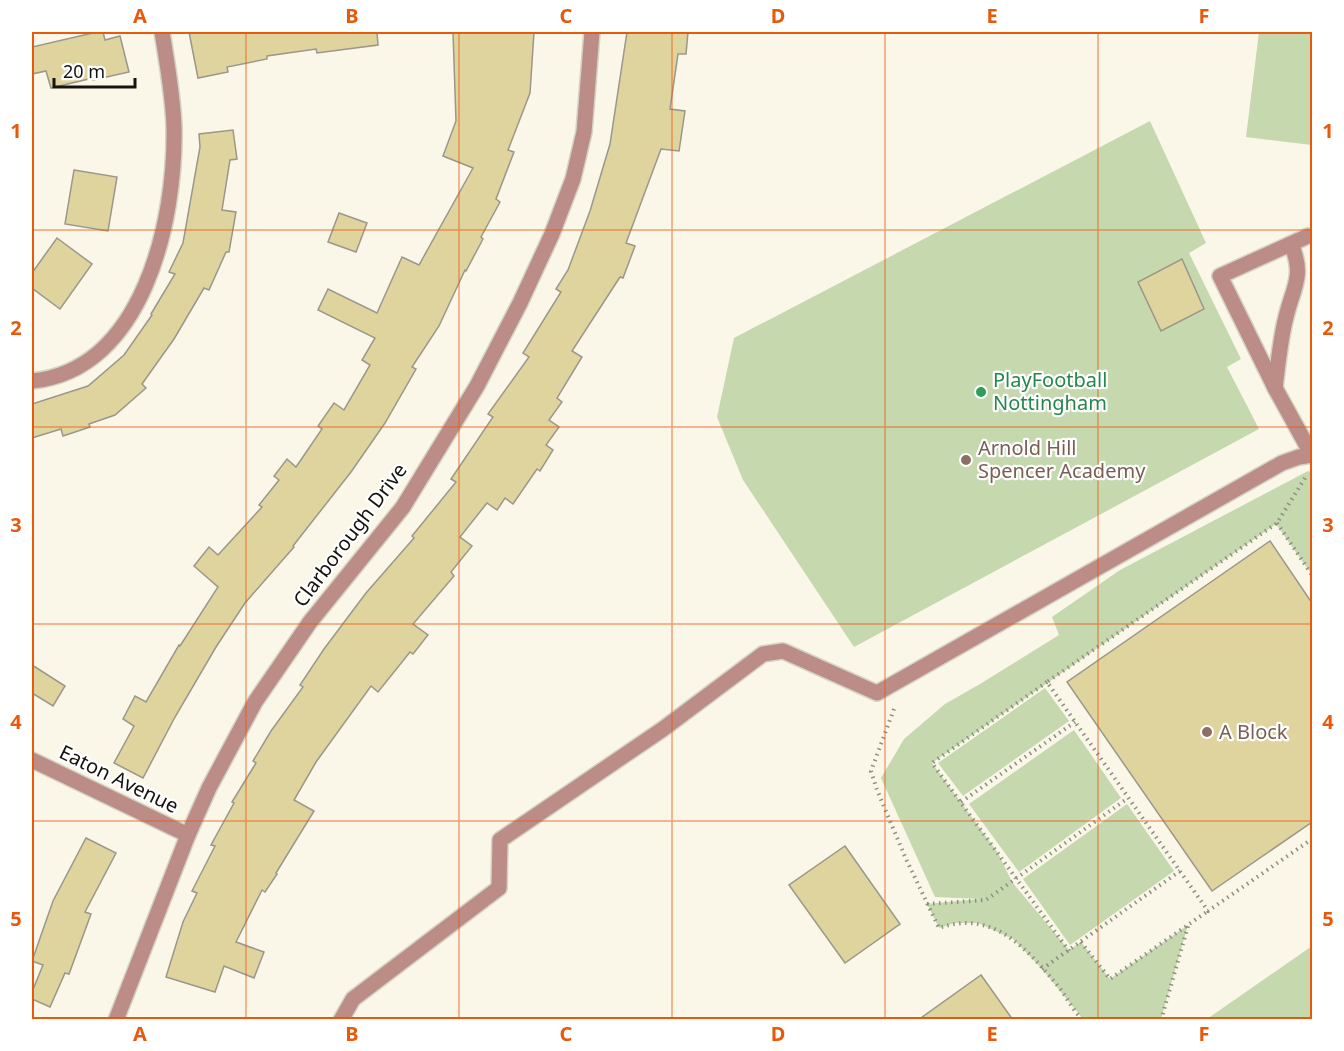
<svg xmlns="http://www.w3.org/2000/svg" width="1344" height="1051" viewBox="0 0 1344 1051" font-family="'Noto Sans',sans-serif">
<rect width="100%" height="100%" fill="#faf7e9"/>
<g fill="#c5d8ae">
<path d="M1259,32H1312V145L1246,137Z"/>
<path d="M1150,121L1206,243L1189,253L1241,359L1227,367L1259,429L854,647L743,480L717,417L734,338Z"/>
<path d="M1308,471L1312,473V575L1276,524L932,763L998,853L1012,882L1069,950L1081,942L1110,979L1188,925L1161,1019H1083L1042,969L1013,939L978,923H955L939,928L927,904L980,899L935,897L881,778L904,739L945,704L980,684L1059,635L1052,617L1120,570Z"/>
<path d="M1045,688L1069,721L963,796L938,763Z"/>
<path d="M1074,730L1121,798L1019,872L969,804Z"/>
<path d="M1127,804L1174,871L1070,945L1023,879Z"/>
<path d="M1312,946V1019H1207Z"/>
</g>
<g fill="#e0d49e" stroke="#9a978b" stroke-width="1.5">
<path d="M97,32H103L105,40L120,36L129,72L93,80V78L51,88L46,71L32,74V47Z"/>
<path d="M189,32H377L378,45L317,53L316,49L267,56V59L227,67L228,72L198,78Z"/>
<path d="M453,32H534L530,93L508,150L514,152L496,199L500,202L481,237L483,239L466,271L465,270L439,326L412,367L416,369L385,423L351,472L293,546L294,547L245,603L216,647L175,717L143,778L114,763L134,726L123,719L135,696L146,702L179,645L180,646L218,587L194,566L209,547L218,555L262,507L259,505L279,480L274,476L287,459L296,467L322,429L318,426L334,403L344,410L370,365L362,360L375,338L318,310L328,289L377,313L402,257L419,265L473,168L443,156L456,121Z"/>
<path d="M627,32H688L686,54H678L670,109L685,111L679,151L661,149L626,243L635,246L623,278L620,277L572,351L582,357L557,398L562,402L549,420L559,427L546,445L553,450L540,471L537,469L513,504L505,498L497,510L487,503L460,537L472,546L451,572L454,576L413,624L428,635L413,654L410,652L378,692L371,686L316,762L294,800L314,811L276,873L277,874L265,892L262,890L236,942L264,952L254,978L224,966L215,992L166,977L183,922L197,893L192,891L215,846L211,845L234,803L232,802L256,763L253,761L271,731L303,687L300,685L324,649L366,593L414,538L412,536L456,482L451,479L493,417L488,414L529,357L523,353L561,292L556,289L568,270L590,211L610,144Z"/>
<path d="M233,130L237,159L230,160L222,210L236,212L229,252H226L209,290L204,288L174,339L142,384L146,388L115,415L89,424L90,427L63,436L61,429L32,438V404L88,386L124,355L152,315L151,314L175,274L169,272L183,243L200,147L199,134Z"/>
<path d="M74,170L117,177L108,231L65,224Z"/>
<path d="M339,213L367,223L356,252L328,242Z"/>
<path d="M57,238L92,264L60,309L32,288V273Z"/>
<path d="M1182,259L1204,309L1161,331L1138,282Z"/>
<path d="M1270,541L1312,603V822L1212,891L1067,682Z"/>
<path d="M32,665L65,686L53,706L32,693Z"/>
<path d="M86,838L116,853L85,912L91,914L69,974L65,973L50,1007L32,999V992L43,965L32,961L53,901Z"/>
<path d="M845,846L900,924L845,963L789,885Z"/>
<path d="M981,975L1013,1020H918Z"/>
</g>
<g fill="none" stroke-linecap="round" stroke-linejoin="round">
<defs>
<g id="lane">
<path d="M1308,236L1220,276L1275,388L1312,455"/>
<path d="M1275,388C1278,365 1280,340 1286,317C1293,287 1305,276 1291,244"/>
<path d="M341,1020L353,999L499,888L500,840L663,729L763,654L783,651L877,693L1282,463L1299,457L1312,455"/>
</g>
<g id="street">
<path d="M32,381C144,370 176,219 174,127C173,95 167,63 162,32"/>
<path d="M32,760L188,835"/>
<path d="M116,1020L188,835L209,788L255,702L310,622L403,507L477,386L520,303L552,234L573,179L584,132L592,32"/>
</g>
</defs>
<use href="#lane" stroke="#d5d3c6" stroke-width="18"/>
<use href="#street" stroke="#d5d3c6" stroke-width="18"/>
<g stroke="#8f8d83" stroke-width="4" stroke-dasharray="1.5 4.5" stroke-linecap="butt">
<path d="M1305,478L1277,523L1047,682L1208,911L1312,839"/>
<path d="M1277,523L1312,575"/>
<path d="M1047,682L932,763L1069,951"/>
<path d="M894,709L871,771L877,790L906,859L939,928C993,909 1026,948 1058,986C1067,997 1072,1010 1083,1020"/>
<path d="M961,802L1075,722"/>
<path d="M927,904L986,900L1128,798"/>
<path d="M1081,942L1110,979L1208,911"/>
<path d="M1042,969L1180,871"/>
<path d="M1161,1020L1188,926"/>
</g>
<use href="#lane" stroke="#bc8c87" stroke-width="15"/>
<use href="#street" stroke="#bc8c87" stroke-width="15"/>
</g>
<path fill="none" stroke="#e8590c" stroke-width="1.5" stroke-opacity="0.55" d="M246,32V1020M459,32V1020M672,32V1020M885,32V1020M1098,32V1020M32,230H1312M32,427H1312M32,624H1312M32,821H1312"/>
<circle fill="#2e9e5b" stroke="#fff" stroke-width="2" cx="981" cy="392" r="6"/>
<g fill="#8d6e63" stroke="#fff" stroke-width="2">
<circle cx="966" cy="460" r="6"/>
<circle cx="1207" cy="732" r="6"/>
</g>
<g text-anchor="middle" stroke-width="4.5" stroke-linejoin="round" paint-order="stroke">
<g font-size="20" fill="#27864d" stroke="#fff" text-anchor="start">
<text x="993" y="387">PlayFootball<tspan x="993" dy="23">Nottingham</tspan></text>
</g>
<g font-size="20" fill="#785e54" stroke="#fff" text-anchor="start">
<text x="978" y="455">Arnold Hill<tspan x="978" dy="23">Spencer Academy</tspan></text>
<text x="1219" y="739">A Block</text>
</g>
<g font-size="20" fill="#14130f" stroke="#fff">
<text transform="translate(350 535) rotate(-53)" y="7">Clarborough Drive</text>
<text transform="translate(119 779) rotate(26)" y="7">Eaton Avenue</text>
</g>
</g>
<rect width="1344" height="1051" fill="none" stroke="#ffffff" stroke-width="66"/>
<path d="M54 78v9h81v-9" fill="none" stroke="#14130f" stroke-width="3"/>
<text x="63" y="78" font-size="18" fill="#14130f" stroke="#ffffff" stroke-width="4.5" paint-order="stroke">20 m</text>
<rect x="33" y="33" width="1278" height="985" fill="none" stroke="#e8590c" stroke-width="2"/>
<g font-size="20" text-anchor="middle" font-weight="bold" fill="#e8590c">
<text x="140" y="23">A</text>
<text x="352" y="23">B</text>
<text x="566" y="23">C</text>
<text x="778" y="23">D</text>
<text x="992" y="23">E</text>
<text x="1204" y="23">F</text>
<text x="16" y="138">1</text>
<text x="1328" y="138">1</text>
<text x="16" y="335">2</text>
<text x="1328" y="335">2</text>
<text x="16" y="532">3</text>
<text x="1328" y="532">3</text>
<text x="16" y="729">4</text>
<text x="1328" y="729">4</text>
<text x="16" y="926">5</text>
<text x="1328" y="926">5</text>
<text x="140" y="1041">A</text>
<text x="352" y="1041">B</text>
<text x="566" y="1041">C</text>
<text x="778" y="1041">D</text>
<text x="992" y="1041">E</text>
<text x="1204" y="1041">F</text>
</g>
</svg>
